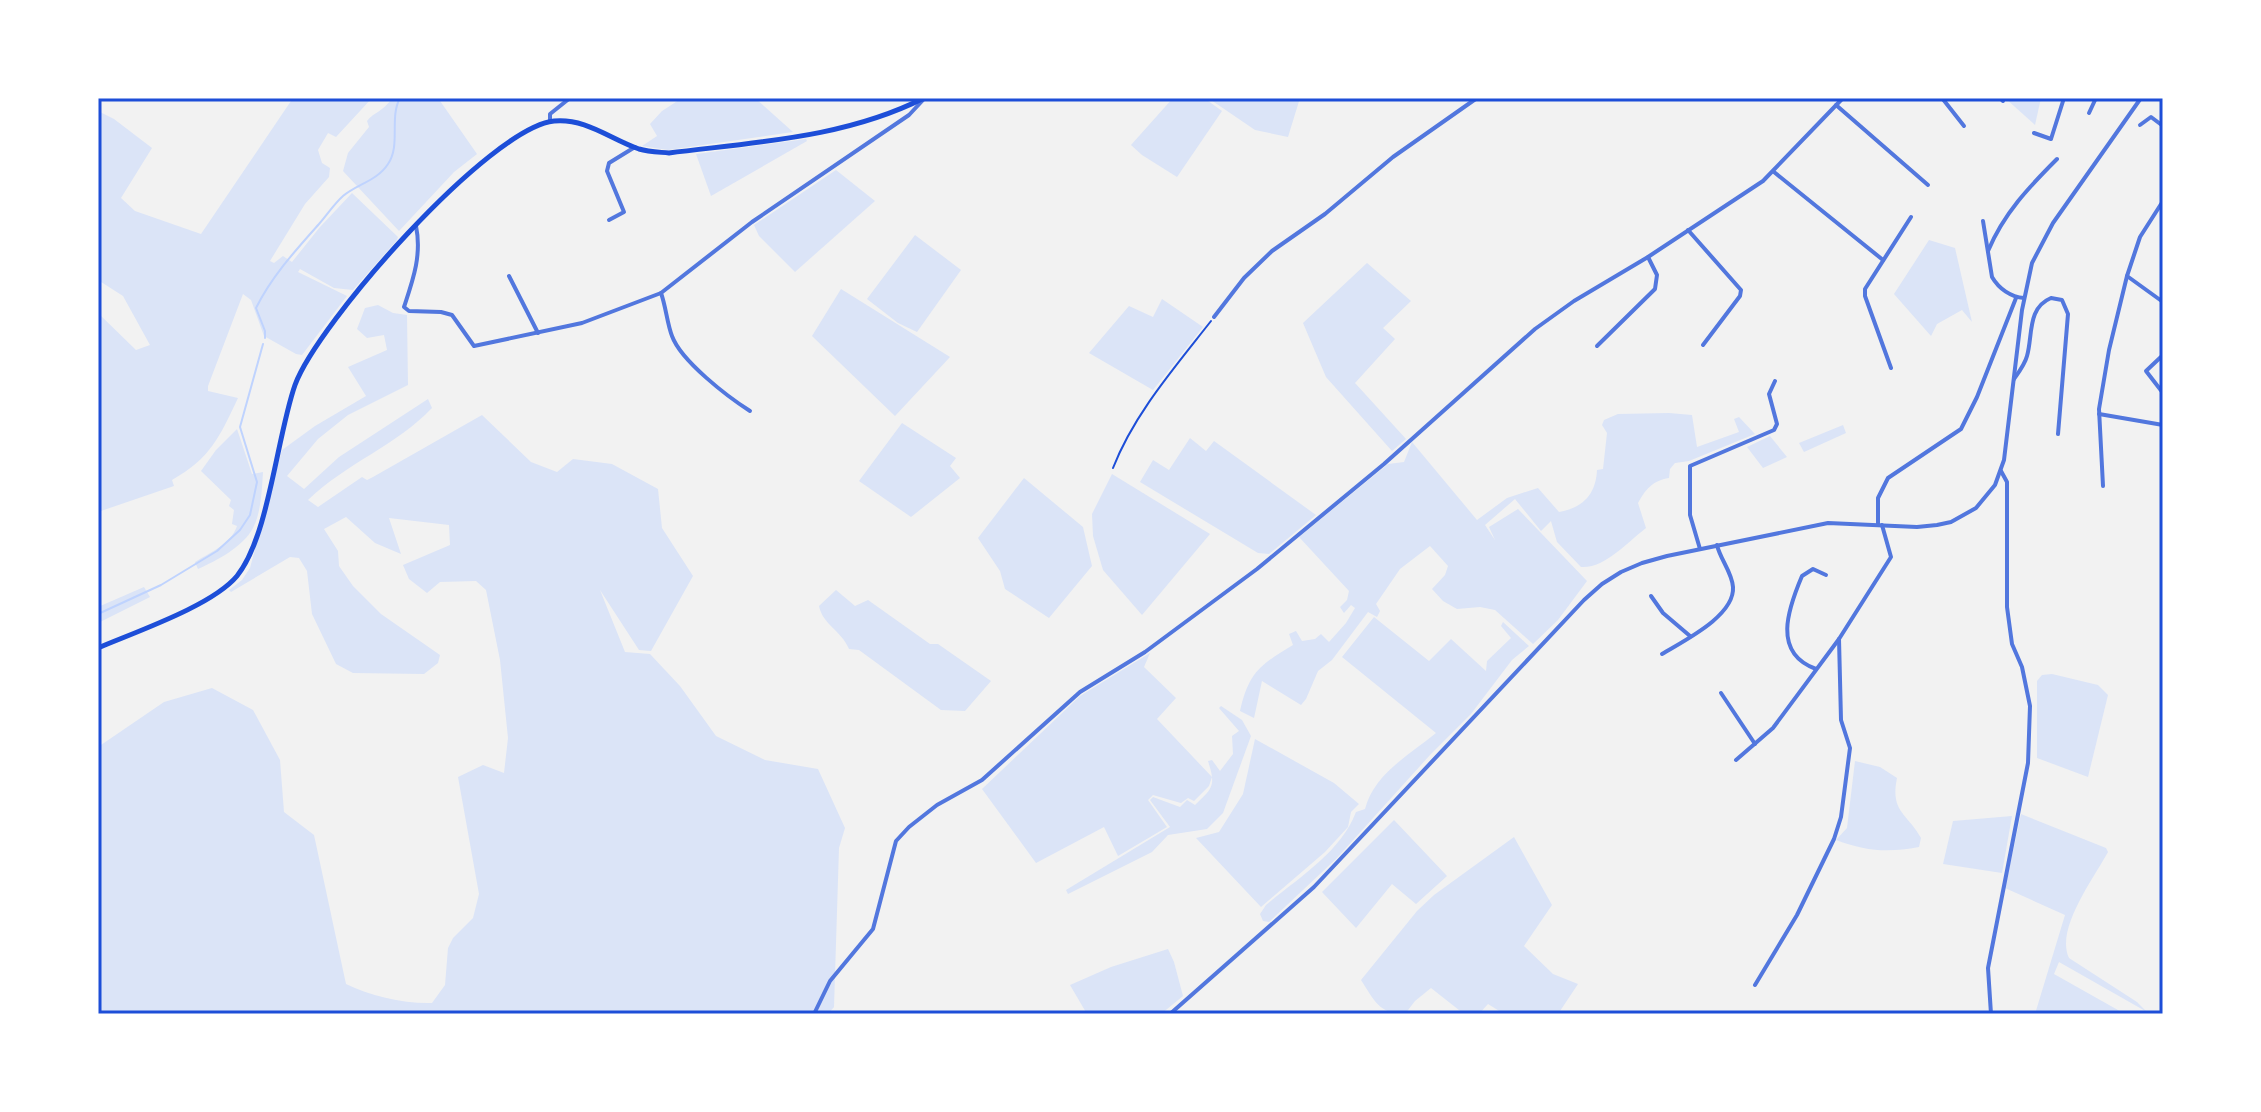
<svg xmlns="http://www.w3.org/2000/svg" width="2261" height="1112" viewBox="0 0 2261 1112" font-family="'Crimson Pro',serif">
<rect width="100%" height="100%" fill="#f2f2f2"/>
<g fill="#dbe4f7">
<path d="M293,98H372L336,137L328,133L318,150L322,163L330,168L329,177L305,204L270,261L274,263L283,256L292,262L320,227L352,193L398,237L397,240L353,290L334,288L300,269L298,272L347,296L302,355L296,354L264,336L251,300L243,294L208,386V391L238,398C220,436 211,458 172,480L174,486L98,512V313L136,350L150,345L123,296L98,280V111L114,119L152,148L121,198L135,211L201,234Z"/>
<path d="M392,98H438L477,154L454,172L399,231L343,171L348,153L369,127L367,121C374,112 383,112 392,98Z"/>
<path d="M682,98H755L793,132L668,150L642,146L657,136L650,124L662,111Z"/>
<path d="M1173,98H1204L1222,111L1177,177L1142,155L1131,145Z"/>
<path d="M1208,98H1300L1288,137L1255,130Z"/>
<path d="M2005,98H2041L2035,125Z"/>
<path d="M806,139L807,141L711,196L696,154Z"/>
<path d="M836,170L875,201L795,272L759,236L754,225Z"/>
<path d="M915,235L961,270L917,332L898,323L867,299Z"/>
<path d="M1929,240L1955,248L1972,322L1962,310L1937,324L1931,336L1894,294Z"/>
<path d="M1367,263L1411,301L1383,328L1395,339L1355,383L1406,439L1392,451L1326,377L1303,323Z"/>
<path d="M841,289L950,357L895,416L812,336Z"/>
<path d="M1162,299L1203,327L1153,390L1089,353L1129,306L1153,317Z"/>
<path d="M378,305L393,313L407,315L408,385L348,415L318,439L287,476L304,489L339,457L428,399L432,408C397,445 345,464 308,500L318,507L362,477L367,480L373,477L482,415L531,462L557,472L573,459L612,464L658,489L662,528L693,576L651,651L639,650L600,590L625,652L650,654L680,686L716,736L765,760L818,769L845,828L839,848L834,1007L828,1014H98V747L164,702L212,688L253,710L280,760L284,812L314,835L346,984C370,996 405,1004 432,1003L445,985L448,948L453,938L473,918L479,894L458,777L483,765L504,773L508,738L500,660L486,590L476,581L440,582L427,593L409,579L403,565L450,545L449,525L389,518L401,554L375,543L346,517L324,529L338,551L339,566L353,586L381,614L440,655L438,663L424,674L353,673L336,664L312,614L307,571L299,558L290,557L231,592L229,590L242,580L250,568L282,450L315,426L366,396L348,367L387,350L384,335L367,338L357,329L365,308Z"/>
<path d="M1669,413L1692,415L1697,447L1739,432L1734,419L1739,417L1755,434L1689,461L1675,463L1670,469L1669,478C1652,481 1646,489 1638,503L1646,528C1628,542 1604,569 1581,567L1557,542L1551,521L1541,531L1515,499L1485,525L1495,540L1489,527L1518,509L1587,581L1558,620L1533,644L1495,610L1480,607L1457,609L1443,601L1432,589L1445,575L1448,566L1430,546L1400,569L1376,604L1380,611L1377,617L1368,612L1332,660L1318,671L1306,699L1301,705L1262,681L1254,718L1240,711C1249,672 1260,665 1293,645L1289,634L1296,631L1302,641L1315,639L1321,634L1329,642L1346,623L1355,608L1351,605L1344,613L1340,607L1347,600L1349,591L1299,537L1388,464L1404,462L1412,442L1477,520L1507,498L1538,488L1559,512C1583,508 1596,494 1597,470L1603,469L1607,433L1602,425L1604,420L1618,414Z"/>
<path d="M902,423L956,458L950,466L960,478L911,517L859,481Z"/>
<path d="M1843,425L1846,433L1804,452L1799,443Z"/>
<path d="M237,429L252,474L263,472C262,489 261,513 253,528C243,547 216,561 198,569L195,562C211,552 231,544 237,526L232,524L234,510L229,506L231,500L201,471L216,450Z"/>
<path d="M1770,436L1787,457L1763,468L1747,447Z"/>
<path d="M1190,438L1206,451L1214,441L1316,515L1269,554L1258,553L1140,482L1153,460L1169,470Z"/>
<path d="M1112,474L1210,534L1142,615L1103,570L1093,536L1092,514Z"/>
<path d="M1024,478L1083,527L1092,566L1049,618L1005,589L1000,571L978,538Z"/>
<path d="M144,587L150,597L98,623V607Z"/>
<path d="M836,590L855,606L868,600L930,644H938L991,681L965,711L941,710L859,650L849,649C841,630 823,625 819,606Z"/>
<path d="M1374,617L1429,661L1451,639L1486,671L1487,661L1511,638L1501,626L1503,622L1529,646L1512,660L1471,714L1430,755L1336,859L1269,922L1263,921L1260,914L1266,905C1298,878 1341,852 1356,812L1365,809C1374,774 1409,755 1436,733L1342,657Z"/>
<path d="M1150,653L1144,667L1176,698L1157,719L1212,777L1209,786L1194,801L1188,798L1181,803L1153,795L1148,800L1167,827L1118,856L1104,827L1036,863L982,789L1080,696Z"/>
<path d="M2052,674L2098,685L2108,695L2088,777L2037,758V681L2042,675Z"/>
<path d="M1221,706L1242,720L1251,736L1223,813L1207,829L1168,835L1152,852L1068,894L1066,890L1170,827L1150,800L1153,797L1180,807L1187,800L1195,805C1213,788 1216,786 1208,761L1212,760L1220,771L1233,754L1232,736L1239,731L1219,708Z"/>
<path d="M1255,739L1334,783L1359,804L1351,812L1348,827L1325,852L1261,907L1196,838L1219,832L1243,794Z"/>
<path d="M1855,761L1880,767L1897,778C1890,812 1907,813 1921,838L1919,847C1888,853 1865,851 1836,840L1847,828Z"/>
<path d="M2021,814L2106,848L2108,852C2094,878 2055,929 2069,958L2137,1002L2147,1012L2059,962L2054,974L2125,1014H2035L2065,915L2005,888Z"/>
<path d="M2012,816L2002,873L1943,864L1953,821Z"/>
<path d="M1394,820L1447,876L1416,904L1392,884L1356,928L1322,892Z"/>
<path d="M1514,837L1552,905L1524,946L1553,974L1578,984L1558,1014H1504L1488,1004L1479,1014H1464L1431,988L1415,1001L1405,1014C1379,1014 1374,1000 1361,980L1417,911L1434,895Z"/>
<path d="M1168,949L1174,962L1183,996L1161,1014H1087L1070,985L1111,967Z"/>
</g>
<g fill="none" stroke-linecap="round" stroke-linejoin="round">
<g stroke="#bfd3fe" stroke-width="2">
<path d="M265,338V331L256,308C272,276 295,251 319,224C327,215 334,204 343,196C357,184 377,181 388,164C401,145 389,118 400,98"/>
<path d="M98,614L161,585L217,551L240,530L250,515L257,482L240,427L263,344"/>
</g>
<path stroke="#1d4ed8" stroke-width="2" d="M1113,468C1134,414 1175,367 1211,321"/>
<g stroke="#5277de" stroke-width="4">
<path d="M1942,98L1964,126"/>
<path d="M2000,98L2003,101"/>
<path d="M1836,105L1928,185"/>
<path d="M2089,113L2096,98"/>
<path d="M550,121V114L570,98"/>
<path d="M2140,125L2151,117L2163,126"/>
<path d="M2034,133L2051,139L2064,98"/>
<path d="M1774,172L1883,260"/>
<path d="M609,220L624,212L607,171L609,163L635,147"/>
<path d="M1983,221L1992,277C1999,289 2011,297 2024,298"/>
<path d="M416,226C422,255 413,280 404,307L409,311L441,312L452,315L474,346L582,323L661,293L752,222L909,115L923,100"/>
<path d="M1688,230L1741,290L1740,296L1703,345"/>
<path d="M1988,251C2004,213 2029,187 2057,159"/>
<path d="M509,276L538,333"/>
<path d="M2127,276L2163,302"/>
<path d="M661,293C666,307 667,323 672,336C681,361 728,397 750,411"/>
<path d="M1214,317L1244,278L1272,251L1325,214L1393,157L1477,98"/>
<path d="M1597,346L1655,289L1657,275L1648,257"/>
<path d="M2163,355L2146,371L2163,393"/>
<path d="M1891,368L1865,296V289L1911,217"/>
<path d="M2014,379C2019,372 2025,364 2027,356C2033,335 2027,308 2051,298L2062,300L2068,314L2058,434"/>
<path d="M2099,414L2163,425"/>
<path d="M2103,486L2099,409L2109,350L2127,276L2140,237L2163,201"/>
<path d="M1878,524V498L1888,478L1961,429L1977,397L2016,298"/>
<path d="M1700,549L1690,515V466L1774,430L1777,424L1769,394L1775,381"/>
<path d="M1651,596L1663,613L1690,636"/>
<path d="M1662,654C1683,641 1735,616 1733,587C1732,572 1720,559 1717,545"/>
<path d="M1816,669C1772,653 1788,609 1802,576L1813,569L1826,575"/>
<path d="M1721,693L1755,744"/>
<path d="M1736,760L1773,728L1839,639L1891,557L1882,525"/>
<path d="M1755,985L1797,915L1834,839L1841,817L1850,748L1841,720L1839,639"/>
<path d="M814,1014L830,981L873,929L896,841L909,827L937,805L982,780L1080,692L1145,652L1257,569L1384,464L1535,329L1574,301L1648,257L1763,181L1843,98"/>
<path d="M1991,1014L1988,968L2028,763L2030,706L2022,667L2012,644L2007,607V482L2001,471"/>
</g>
<path stroke="#5277de" stroke-width="4" d="M1170,1014L1314,887L1584,600L1602,584L1621,572L1642,563L1667,556L1828,523L1917,527L1937,525L1951,522L1976,508L1995,485L2004,460L2022,310L2032,263L2053,223L2141,98"/>
<path stroke="#1d4ed8" stroke-width="5" d="M98,648C135,632 212,606 237,576C269,536 277,436 295,385C317,324 489,128 554,121C586,118 610,139 639,149C649,152 659,152 669,153C755,142 845,138 924,98"/>
</g>
<rect width="2261" height="1112" fill="none" stroke="#ffffff" stroke-width="200"/>
<rect x="100" y="100" width="2061" height="912" fill="none" stroke="#1d4ed8" stroke-width="3"/>
</svg>
